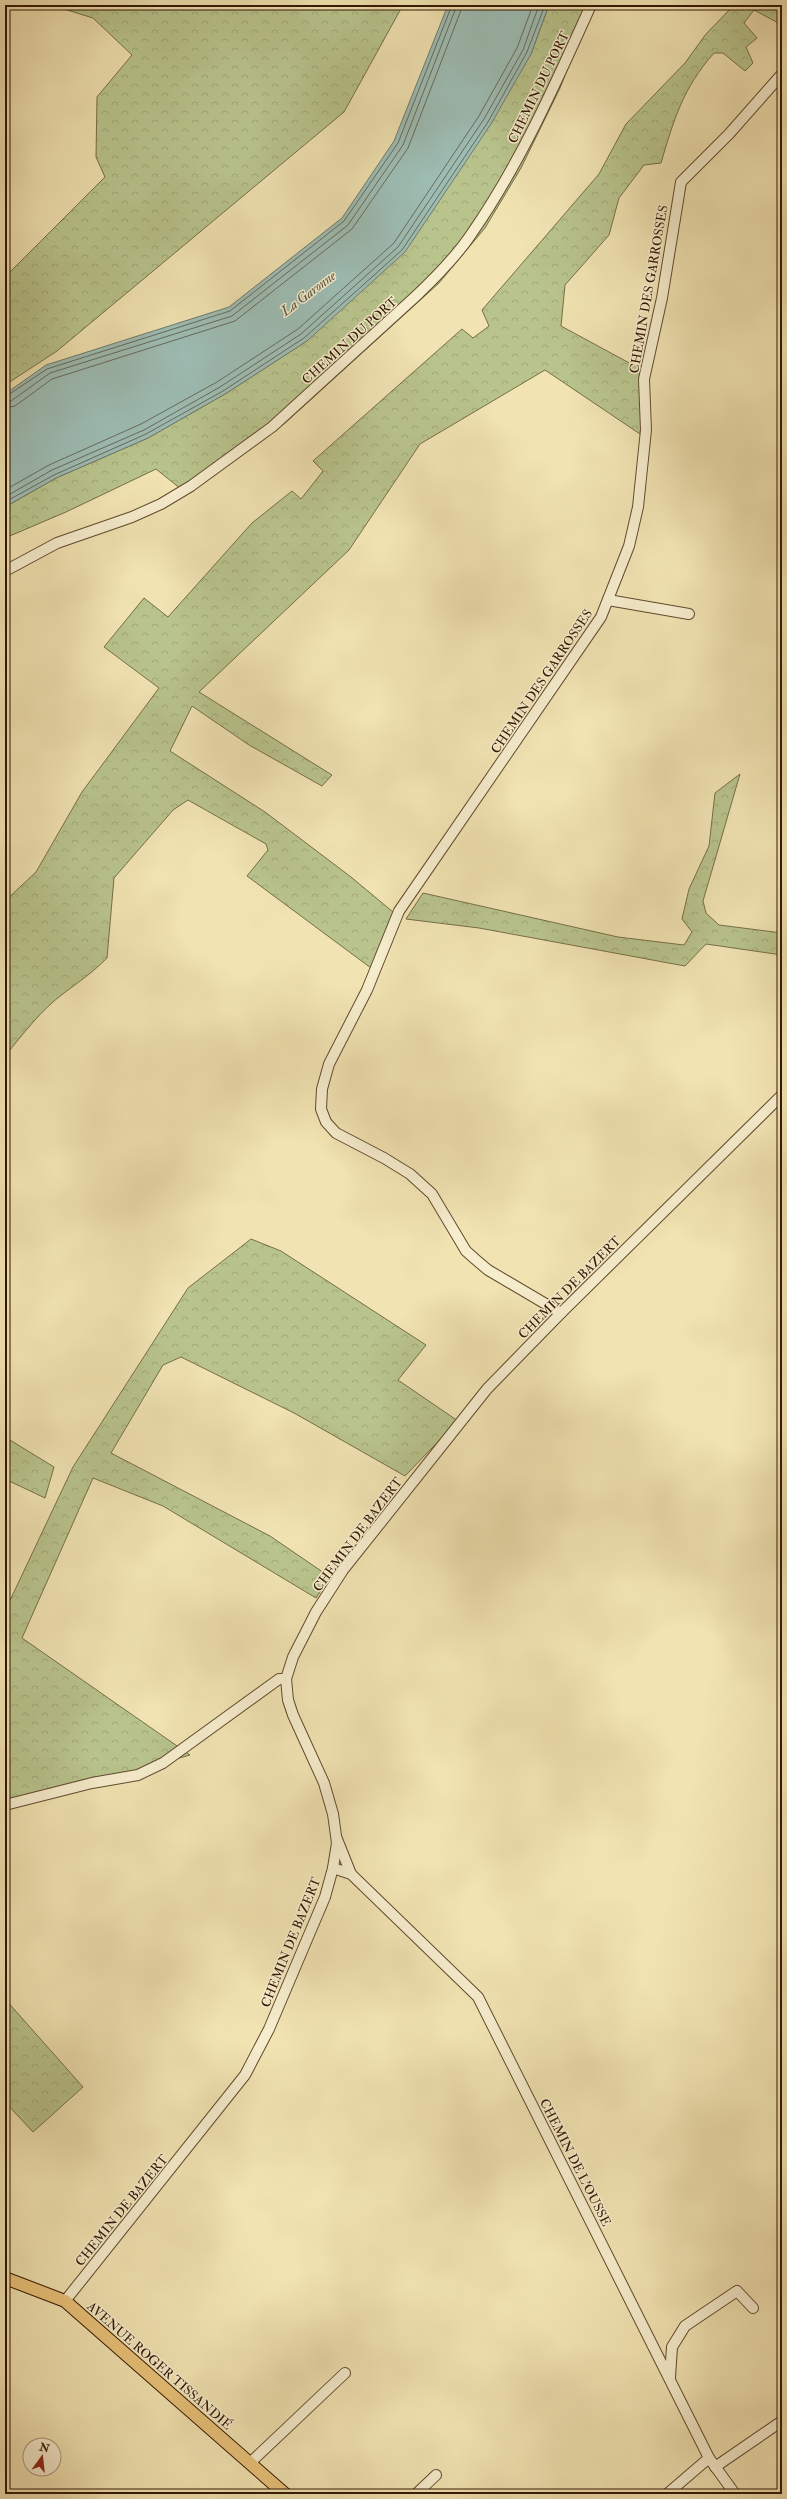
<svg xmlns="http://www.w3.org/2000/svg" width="787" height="2499" viewBox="0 0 787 2499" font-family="'IM FELL Double Pica',serif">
<defs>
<pattern id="forest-crowns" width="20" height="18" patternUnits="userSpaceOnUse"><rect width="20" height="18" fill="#b9c48d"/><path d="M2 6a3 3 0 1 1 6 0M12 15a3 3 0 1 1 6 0" fill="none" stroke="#a0a878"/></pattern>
</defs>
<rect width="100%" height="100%" fill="#f1e3b2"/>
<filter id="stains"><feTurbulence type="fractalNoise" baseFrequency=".005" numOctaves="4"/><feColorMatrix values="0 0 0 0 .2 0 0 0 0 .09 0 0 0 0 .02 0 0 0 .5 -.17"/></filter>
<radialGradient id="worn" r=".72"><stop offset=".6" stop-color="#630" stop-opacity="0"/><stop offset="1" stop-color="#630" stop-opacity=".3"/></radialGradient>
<g fill="url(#forest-crowns)" stroke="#766e48">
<path d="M51,5H403L344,112L57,351L5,385V277L105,177L96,157L97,97L132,55L93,18Z"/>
<path d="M549,5H593L560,88L521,168L485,228L439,283L284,424L228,455L181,489L156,469L66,512L5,538V507L56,478L148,438L225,394L307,341L531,54Z"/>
<path d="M734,5H777L782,8V25L754,10L744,23L757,38L746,47L753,63L745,71L723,53H714C683,88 674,119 661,163L644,165L619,198L609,235L565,285L561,326L646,372L640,434L545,370L420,444L349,550L199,692L332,775L322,786L249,745L192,706L170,751L265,812L351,877L393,912L371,968L247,876L268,850L266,844L188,800L173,810L114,878L107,958C92,973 80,981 64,993C41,1010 23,1034 5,1056V901L36,872L82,792L159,688L104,647L144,598L168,617L252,523L292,491L301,499L323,471L313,461L462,329L473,338L489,326L482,310L599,174L626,124L685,63L706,34Z"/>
<path d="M740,774L703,901L706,913L719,925L782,933V955L706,944L685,966L479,928L406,919L423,893L618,937L684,945L692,932L682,919L689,889L709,846L715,793Z"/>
<path d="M251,1239L281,1251L426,1345L398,1380L458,1421L405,1476L294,1413L181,1357L163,1365L111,1453L270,1536L330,1577L316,1598L163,1506L93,1478L22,1638L190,1755L5,1808V1611L73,1467L188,1288Z"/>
<path d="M5,1437L54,1467L45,1498L5,1479Z"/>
<path d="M5,1999L83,2087L33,2132L5,2102Z"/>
</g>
<path fill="#9dbdb4" stroke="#727b6d" d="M448,5H549L531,54L491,124L405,252L307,341L225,394L148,438L56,478L5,507V394L46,365L229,307L342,218L394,141Z"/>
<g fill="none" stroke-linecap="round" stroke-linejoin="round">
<g stroke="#686a5b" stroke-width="1">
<path d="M5,397L47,369L230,311L344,221L398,143L452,5"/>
<path d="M5,402L11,401L50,373L232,316L348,225L403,145L457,5"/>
<path d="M5,408L15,406L52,379L235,321L352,229L408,148L463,5"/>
<path d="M5,490L49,465L141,424L217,382L298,329L394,243L479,116L517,48L533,5"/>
<path d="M5,497L52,470L144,430L220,387L301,334L398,247L484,119L523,50L539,5"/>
<path d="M5,502L54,475L146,434L223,391L304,338L402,250L488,122L527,52L545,5"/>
</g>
<defs>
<g id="minor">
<path d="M5,571L57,543L132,517L161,504L191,486L272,427L416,296C436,277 457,256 472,233C521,162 556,83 591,5"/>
<path d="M608,600L689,614"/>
<path d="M561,1313L488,1270L475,1259L466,1251L432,1194L410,1174L384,1158L336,1133L326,1122L321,1109L322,1089L329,1064L367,990L399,911L601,617L629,546L638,507L646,430L644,379L662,298L681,182L729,134L782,74"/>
<path d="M5,1805L92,1783L138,1775L163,1763L279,1679H286"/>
<path d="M337,1839L351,1874"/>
<path d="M333,1868L351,1874L478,1997L709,2458L735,2494"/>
<path d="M65,2301L245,2075L269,2029L325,1897L333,1868L337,1843L333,1814L324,1783L293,1715L288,1700L286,1679L293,1657L316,1612L343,1570L487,1389L561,1313L782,1095"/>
<path d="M670,2377L672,2347L685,2326L737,2291L753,2308"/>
<path d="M250,2463L345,2373"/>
<path d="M715,2467L782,2421"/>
<path d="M416,2494L436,2475"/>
<path d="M667,2494L709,2458"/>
</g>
<path id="major" d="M5,2278L65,2301L285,2494"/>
</defs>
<use href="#minor" stroke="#624a2e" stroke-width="12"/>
<use href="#major" stroke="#321702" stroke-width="14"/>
<use href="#minor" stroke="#f6edcd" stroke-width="10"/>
<use href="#major" stroke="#e8c279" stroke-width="12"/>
</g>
<g text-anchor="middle" stroke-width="3" stroke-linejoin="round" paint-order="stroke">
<g font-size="13" fill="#321702" stroke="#f6edcd">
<text transform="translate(538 87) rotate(-64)" y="5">CHEMIN DU PORT</text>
<text transform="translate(648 289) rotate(-80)" y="5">CHEMIN DES GARROSSES</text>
<text transform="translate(349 340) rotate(-42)" y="5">CHEMIN DU PORT</text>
<text transform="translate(541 681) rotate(-56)" y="5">CHEMIN DES GARROSSES</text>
<text transform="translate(569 1287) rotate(-45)" y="5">CHEMIN DE BAZERT</text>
<text transform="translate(357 1534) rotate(-53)" y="5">CHEMIN DE BAZERT</text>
<text transform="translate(290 1942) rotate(-68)" y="5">CHEMIN DE BAZERT</text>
<text transform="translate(576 2162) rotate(63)" y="5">CHEMIN DE L'OUSSE</text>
<text transform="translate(121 2210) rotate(-51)" y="5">CHEMIN DE BAZERT</text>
<text transform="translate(160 2365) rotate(41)" y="5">AVENUE ROGER TISSANDIÉ</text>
</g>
<g font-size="14" font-style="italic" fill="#575140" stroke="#f6edcd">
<text transform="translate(308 293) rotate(-37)" y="5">La Garonne</text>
</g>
</g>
<rect width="787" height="2499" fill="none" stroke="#f1e3b2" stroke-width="20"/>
<rect x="6" y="6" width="775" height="2487" fill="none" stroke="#321702" stroke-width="2"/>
<rect x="10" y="10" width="767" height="2479" fill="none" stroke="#321702"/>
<g transform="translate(42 2457) rotate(15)"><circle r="19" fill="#f6edcd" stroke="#a8977c"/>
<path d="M0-3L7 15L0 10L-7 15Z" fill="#8f2418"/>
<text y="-6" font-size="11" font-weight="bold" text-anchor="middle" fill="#321702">N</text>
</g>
<rect width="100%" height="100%" filter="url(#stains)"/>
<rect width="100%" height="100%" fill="url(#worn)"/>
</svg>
